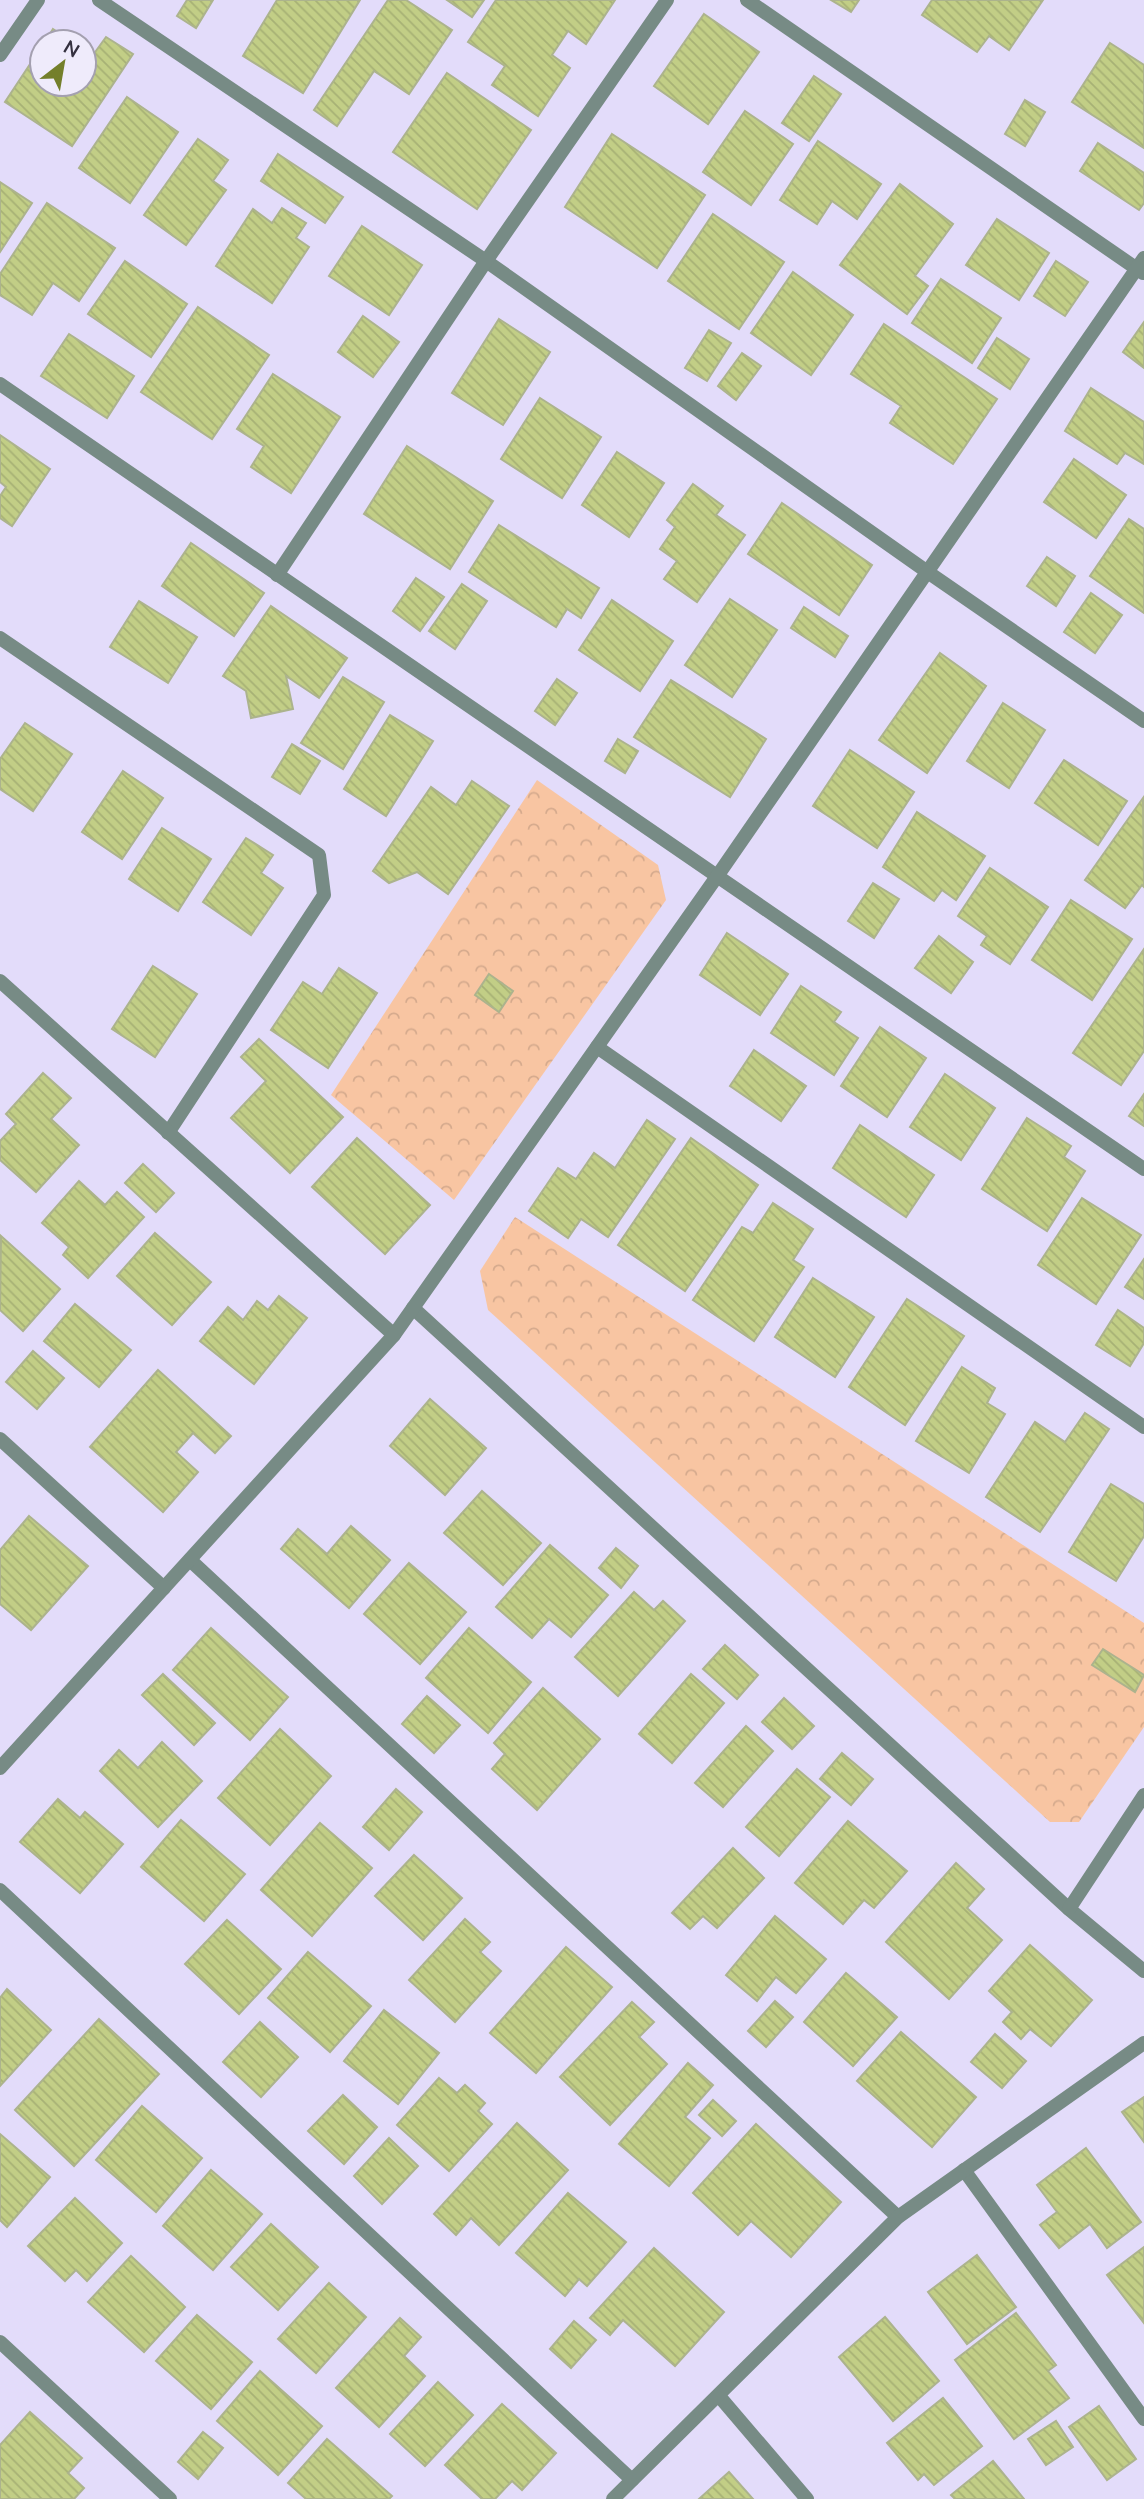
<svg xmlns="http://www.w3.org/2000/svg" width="1144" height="2499" viewBox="0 0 1144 2499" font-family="Mulish,sans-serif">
<defs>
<pattern id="park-crowns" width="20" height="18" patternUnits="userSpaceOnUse" patternTransform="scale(1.75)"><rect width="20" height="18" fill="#f8c5a2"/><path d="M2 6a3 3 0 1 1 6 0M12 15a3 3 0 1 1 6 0" fill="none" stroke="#d5aa8d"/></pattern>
<pattern id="building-back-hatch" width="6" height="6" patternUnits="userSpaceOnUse" patternTransform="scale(1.75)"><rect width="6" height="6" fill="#c2ce86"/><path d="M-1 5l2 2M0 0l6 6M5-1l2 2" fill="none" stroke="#a7b175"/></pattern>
</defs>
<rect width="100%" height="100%" fill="#e3dcfa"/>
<g fill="url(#park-crowns)">
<path d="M537,780L658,865L666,900L454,1200L331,1095Z"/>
<path d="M515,1217L1144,1623V1727L1079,1822H1050L488,1310L480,1271Z"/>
</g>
<g fill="url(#building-back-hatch)" stroke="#acb38d" stroke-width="2">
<path d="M187,0H213L196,28L177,16Z"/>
<path d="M277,0H360L303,93L243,56Z"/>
<path d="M388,0H406L452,30L409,94L374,71L337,126L314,110Z"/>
<path d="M447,0H484L472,17Z"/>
<path d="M496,0H615L586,44L568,31L552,55L570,68L538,116L492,85L505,66L468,42Z"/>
<path d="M831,0H859L851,12Z"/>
<path d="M932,0H1043L1009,50L989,36L977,52L922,15Z"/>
<path d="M704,14L759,52L708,124L654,86Z"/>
<path d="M53,29L73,42H45Z"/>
<path d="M106,37L133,54L72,146L5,102L42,46V84H84V49L93,55Z"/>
<path d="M1110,43L1144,65V148L1072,102Z"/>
<path d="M447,73L531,130L477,209L393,152Z"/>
<path d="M814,76L841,94L809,141L782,123Z"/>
<path d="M127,97L178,132L130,203L79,168Z"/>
<path d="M1025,100L1045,112L1025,146L1005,134Z"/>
<path d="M745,111L793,144L751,205L703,172Z"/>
<path d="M612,134L705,195L657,268L565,207Z"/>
<path d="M198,139L228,160L213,181L226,190L186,245L144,215Z"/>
<path d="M818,141L881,184L857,219L832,201L817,224L780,200Z"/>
<path d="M1098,143L1144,173V203L1139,210L1080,171Z"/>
<path d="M278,154L343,197L325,223L261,181Z"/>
<path d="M0,182L32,203L0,252Z"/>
<path d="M900,184L953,224L915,276L928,286L907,314L840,265Z"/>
<path d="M47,203L115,248L79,301L53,283L32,315L0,295V274Z"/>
<path d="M282,208L306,223L296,238L309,247L272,303L216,266L253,209L272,223Z"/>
<path d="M713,214L784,262L739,329L668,281Z"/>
<path d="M997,219L1049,253L1019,300L966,265Z"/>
<path d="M362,226L422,265L389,315L329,276Z"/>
<path d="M125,261L187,304L151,357L88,314Z"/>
<path d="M1056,261L1088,282L1065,316L1034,296Z"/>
<path d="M793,272L853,315L811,375L751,333Z"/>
<path d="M941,279L1001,318L972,363L912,323Z"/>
<path d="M198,307L269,355L212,439L141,392Z"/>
<path d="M363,316L399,342L373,377L338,352Z"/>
<path d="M499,319L550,352L503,425L452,393Z"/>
<path d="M1144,322V368L1123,352Z"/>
<path d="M884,324L997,399L953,464L890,423L901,406L851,374Z"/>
<path d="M709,330L731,343L707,381L685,368Z"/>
<path d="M69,334L134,376L107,418L41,376Z"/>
<path d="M997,338L1029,359L1010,389L978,368Z"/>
<path d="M742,353L761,366L736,400L718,386Z"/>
<path d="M273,374L340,417L291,493L251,467L264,446L237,429Z"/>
<path d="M1091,388L1144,422V464L1125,453L1117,464L1065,431Z"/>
<path d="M540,398L601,437L562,498L501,459Z"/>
<path d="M0,435L50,469L12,526L0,518V496L6,487L0,482Z"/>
<path d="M407,446L493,501L450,569L364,514Z"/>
<path d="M617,452L664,483L629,537L582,505Z"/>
<path d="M1074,459L1126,495L1096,538L1044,502Z"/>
<path d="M693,484L723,506L716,515L745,535L697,602L664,579L677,561L660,549L675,527L667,520Z"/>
<path d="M782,503L872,565L839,615L748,554Z"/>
<path d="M1129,519L1144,529V613L1090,576Z"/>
<path d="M499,525L599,588L581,618L567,609L556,627L469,572Z"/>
<path d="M191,543L264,593L234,636L162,586Z"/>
<path d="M1047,557L1075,576L1056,606L1027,586Z"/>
<path d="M416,578L444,597L420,631L393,611Z"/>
<path d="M462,584L487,601L455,649L429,631Z"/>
<path d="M1091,593L1122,615L1095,653L1064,632Z"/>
<path d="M730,599L777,630L732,697L685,665Z"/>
<path d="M612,600L673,641L640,691L579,650Z"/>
<path d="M139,601L197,637L168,683L110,647Z"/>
<path d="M271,606L347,658L319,698L286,676L293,709L251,718L246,691L223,676Z"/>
<path d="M804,607L848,636L835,657L791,628Z"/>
<path d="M940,653L986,686L927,773L879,740Z"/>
<path d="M343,677L384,702L343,769L301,743Z"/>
<path d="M557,679L577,693L555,725L535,711Z"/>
<path d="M671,680L766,739L730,797L634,737Z"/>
<path d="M1003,703L1045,730L1009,788L967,761Z"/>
<path d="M390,715L433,741L386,816L344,789Z"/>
<path d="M25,723L72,754L33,811L0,789V759Z"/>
<path d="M618,739L638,751L625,773L605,761Z"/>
<path d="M292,744L320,761L300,794L272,777Z"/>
<path d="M850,750L914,792L877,848L813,806Z"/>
<path d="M1064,760L1127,801L1098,845L1035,803Z"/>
<path d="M123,771L163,798L122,859L82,832Z"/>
<path d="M472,781L509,806L448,894L417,872L389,883L373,871L431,787L456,805Z"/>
<path d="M1143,798L1144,887L1142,885L1125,908L1085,880Z"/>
<path d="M917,812L985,856L956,900L942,890L934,901L883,867Z"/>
<path d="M162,828L211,859L178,911L129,879Z"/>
<path d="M246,838L273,855L261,873L283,888L251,935L203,902Z"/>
<path d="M990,868L1048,907L1010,964L981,945L987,936L958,916Z"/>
<path d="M873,883L899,899L874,938L848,921Z"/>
<path d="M1071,900L1132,939L1092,1000L1032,960Z"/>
<path d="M727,933L788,974L760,1015L700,975Z"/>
<path d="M939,936L973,962L951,993L915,968Z"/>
<path d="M1144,949V1051L1121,1085L1073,1053Z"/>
<path d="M153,966L197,994L155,1057L112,1029Z"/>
<path d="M339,968L377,993L328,1068L271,1030L303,982L322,994Z"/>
<path d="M489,974L513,991L499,1012L475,995Z"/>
<path d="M801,986L841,1012L834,1022L858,1038L834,1075L771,1033Z"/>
<path d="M880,1027L926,1058L887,1117L841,1086Z"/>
<path d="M259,1039L343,1117L290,1173L231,1118L266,1081L241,1057Z"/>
<path d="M754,1050L806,1086L781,1121L730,1086Z"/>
<path d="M43,1073L71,1098L51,1119L79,1145L36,1192L0,1160V1141L16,1124L6,1114Z"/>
<path d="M945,1074L995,1108L961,1160L910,1127Z"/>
<path d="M1144,1094V1126L1129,1116Z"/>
<path d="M1027,1118L1071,1146L1064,1157L1085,1171L1047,1231L982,1189Z"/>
<path d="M647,1120L675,1139L608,1237L581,1219L568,1238L529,1211L558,1168L576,1179L594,1153L615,1168Z"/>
<path d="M860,1125L934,1175L906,1217L833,1168Z"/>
<path d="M357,1138L430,1205L385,1254L312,1187Z"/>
<path d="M691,1138L758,1185L685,1291L618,1245Z"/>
<path d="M143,1164L174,1193L156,1212L125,1183Z"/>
<path d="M79,1181L105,1205L117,1192L144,1217L88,1278L63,1255L69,1247L42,1223Z"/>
<path d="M1082,1198L1141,1235L1096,1304L1038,1265Z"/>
<path d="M773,1203L813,1229L793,1260L804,1267L754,1341L693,1300L742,1227L753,1233Z"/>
<path d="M155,1233L211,1282L172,1325L117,1276Z"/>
<path d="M1,1236L60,1289L23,1331L0,1310Z"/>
<path d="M1144,1259V1299L1125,1287Z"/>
<path d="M813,1278L874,1317L835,1377L775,1337Z"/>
<path d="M279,1296L307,1318L254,1384L200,1341L228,1307L243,1320L257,1301L268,1310Z"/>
<path d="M907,1299L964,1336L905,1425L849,1387Z"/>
<path d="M75,1304L131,1350L99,1387L44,1341Z"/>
<path d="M1118,1310L1144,1328V1343L1130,1366L1096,1345Z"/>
<path d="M33,1351L64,1378L37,1409L6,1382Z"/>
<path d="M962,1367L995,1388L987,1403L1005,1414L969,1473L916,1441Z"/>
<path d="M158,1370L231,1436L215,1453L193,1433L176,1452L198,1472L163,1512L90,1447Z"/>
<path d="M430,1399L486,1448L445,1495L390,1446Z"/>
<path d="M1085,1413L1109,1429L1040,1532L986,1497L1035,1422L1065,1442Z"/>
<path d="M1111,1484L1144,1504V1536L1116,1581L1069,1552Z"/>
<path d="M482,1491L541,1543L503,1585L444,1533Z"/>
<path d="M29,1516L88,1566L31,1630L0,1604V1550Z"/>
<path d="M351,1526L390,1560L349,1608L281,1549L298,1529L327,1554Z"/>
<path d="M550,1545L608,1595L571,1637L549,1619L532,1638L496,1607Z"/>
<path d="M616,1548L638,1566L621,1588L599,1568Z"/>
<path d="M409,1563L466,1612L420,1664L364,1614Z"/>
<path d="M634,1592L654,1610L663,1601L685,1621L618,1696L575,1657Z"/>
<path d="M211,1628L288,1697L250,1740L173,1670Z"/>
<path d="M469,1628L531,1682L488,1733L426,1678Z"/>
<path d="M725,1645L758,1675L737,1699L703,1669Z"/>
<path d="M1103,1649L1144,1675L1135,1692L1092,1665Z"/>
<path d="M163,1674L215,1723L194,1745L142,1695Z"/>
<path d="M691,1674L724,1703L672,1763L639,1734Z"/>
<path d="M543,1688L600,1739L537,1810L492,1769L505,1754L494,1743Z"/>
<path d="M427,1696L460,1725L434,1753L402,1724Z"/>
<path d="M784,1698L814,1726L792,1749L762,1722Z"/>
<path d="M746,1726L773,1751L723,1807L695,1783Z"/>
<path d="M280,1729L331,1776L270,1845L218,1798Z"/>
<path d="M162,1742L202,1781L158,1827L100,1771L119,1750L138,1768Z"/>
<path d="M842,1753L873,1779L851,1805L820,1779Z"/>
<path d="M797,1769L830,1797L779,1856L746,1827Z"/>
<path d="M396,1789L422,1812L389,1850L363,1827Z"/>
<path d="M58,1799L80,1818L85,1812L123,1844L80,1893L20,1842Z"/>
<path d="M181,1820L245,1874L204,1921L141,1867Z"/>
<path d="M848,1821L907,1871L874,1908L864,1900L843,1924L795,1883Z"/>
<path d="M320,1823L372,1868L312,1936L261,1890Z"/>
<path d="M733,1848L764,1878L717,1928L703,1916L690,1929L672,1913Z"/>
<path d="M414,1855L462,1898L423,1940L375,1896Z"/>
<path d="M956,1863L984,1889L967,1908L1002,1940L949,1999L886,1942Z"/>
<path d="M775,1916L826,1959L796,1993L776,1977L757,2001L726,1975Z"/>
<path d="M465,1919L490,1942L480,1952L501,1971L455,2022L409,1980Z"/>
<path d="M227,1920L281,1969L239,2014L185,1964Z"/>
<path d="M1030,1945L1092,2000L1051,2046L1030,2029L1021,2039L1003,2022L1012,2012L989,1991Z"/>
<path d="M566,1947L612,1987L536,2073L490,2033Z"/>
<path d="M308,1952L371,2006L330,2052L268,1998Z"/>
<path d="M846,1973L897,2017L853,2066L804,2022Z"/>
<path d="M7,1989L51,2030L0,2086V1998Z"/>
<path d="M775,2001L793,2017L766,2047L748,2031Z"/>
<path d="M632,2002L654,2022L639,2037L667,2064L610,2125L560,2077Z"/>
<path d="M384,2010L439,2053L398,2104L344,2061Z"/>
<path d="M99,2019L159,2074L74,2166L15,2110Z"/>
<path d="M260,2022L298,2057L261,2097L223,2062Z"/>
<path d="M901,2032L976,2097L932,2147L857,2081Z"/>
<path d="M995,2034L1026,2061L1002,2088L971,2062Z"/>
<path d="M688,2063L713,2085L685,2117L710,2138L669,2186L619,2144Z"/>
<path d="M439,2078L457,2093L465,2085L485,2103L478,2111L492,2124L449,2171L397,2125Z"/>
<path d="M343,2095L377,2127L344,2164L308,2131Z"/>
<path d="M1144,2097V2142L1122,2112Z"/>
<path d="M713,2100L736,2121L722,2136L699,2115Z"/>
<path d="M142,2106L202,2158L156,2212L96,2160Z"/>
<path d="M517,2123L568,2170L499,2245L471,2218L456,2235L434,2214Z"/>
<path d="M756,2124L841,2202L791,2257L751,2221L738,2235L693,2193Z"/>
<path d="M0,2134L50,2177L7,2227L0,2220Z"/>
<path d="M389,2138L418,2166L382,2204L354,2176Z"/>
<path d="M1086,2148L1141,2222L1107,2248L1090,2224L1059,2248L1040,2225L1057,2212L1037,2185Z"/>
<path d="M211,2170L262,2214L213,2270L163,2226Z"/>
<path d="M568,2193L626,2242L587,2286L579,2279L565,2296L516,2253Z"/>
<path d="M75,2198L122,2243L87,2281L76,2270L65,2281L28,2246Z"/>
<path d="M271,2224L318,2267L278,2310L231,2267Z"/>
<path d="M1144,2247V2323L1107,2275Z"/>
<path d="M654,2248L724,2312L675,2366L623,2320L610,2335L590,2318Z"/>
<path d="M977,2255L1016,2307L967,2344L928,2292Z"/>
<path d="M131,2256L185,2307L144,2352L88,2302Z"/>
<path d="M329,2283L366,2317L316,2373L278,2339Z"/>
<path d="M1016,2313L1056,2365L1048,2371L1069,2398L1014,2439L955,2360Z"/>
<path d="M197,2315L252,2362L211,2409L156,2361Z"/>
<path d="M885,2317L939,2381L893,2421L839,2357Z"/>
<path d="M400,2318L421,2337L404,2356L425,2376L379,2427L336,2388Z"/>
<path d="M574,2321L596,2340L571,2368L550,2349Z"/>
<path d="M260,2371L322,2426L278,2475L217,2421Z"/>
<path d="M438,2382L473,2415L425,2466L390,2434Z"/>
<path d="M943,2398L982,2446L934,2485L924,2474L918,2480L887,2443Z"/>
<path d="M502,2404L556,2453L522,2490L512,2481L495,2499H482L445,2465Z"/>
<path d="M1099,2406L1136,2459L1107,2480L1069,2427Z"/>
<path d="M30,2412L82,2458L68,2473L84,2488L74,2499H0V2445Z"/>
<path d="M1056,2421L1073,2447L1046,2465L1028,2439Z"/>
<path d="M203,2432L223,2448L198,2479L178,2462Z"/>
<path d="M327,2439L392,2496L389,2499H306L288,2483Z"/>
<path d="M993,2461L1024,2499H955L951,2495Z"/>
<path d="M729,2472L753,2499H699Z"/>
</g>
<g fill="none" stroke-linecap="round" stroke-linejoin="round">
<g stroke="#778b85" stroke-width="14">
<path d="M99,0L486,261L929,573L1144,721"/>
<path d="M747,0L1143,273"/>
<path d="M0,55L38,0"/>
<path d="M0,384L1144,1169"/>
<path d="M277,575L486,261L667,0"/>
<path d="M0,638L319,855L324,895L168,1133"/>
<path d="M0,981L394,1335"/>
<path d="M597,1047L1144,1427"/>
<path d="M413,1308L1069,1909L1144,1971"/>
<path d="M0,1439L164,1588"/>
<path d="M190,1560L898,2217"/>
<path d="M0,1768L394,1335L718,875L1144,258"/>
<path d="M0,1890L632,2480"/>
<path d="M1069,1909L1144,1795"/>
<path d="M964,2170L1144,2419"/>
<path d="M0,2342L170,2499"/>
<path d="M719,2396L807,2499"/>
<path d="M613,2499L898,2217L1144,2043"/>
</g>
</g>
<g transform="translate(63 63) rotate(31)"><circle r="33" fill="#efebfb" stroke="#a4a0b0" stroke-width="2"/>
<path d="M0-5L12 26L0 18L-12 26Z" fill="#747f2b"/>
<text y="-10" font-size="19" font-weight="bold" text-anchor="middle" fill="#34303f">N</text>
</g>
</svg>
